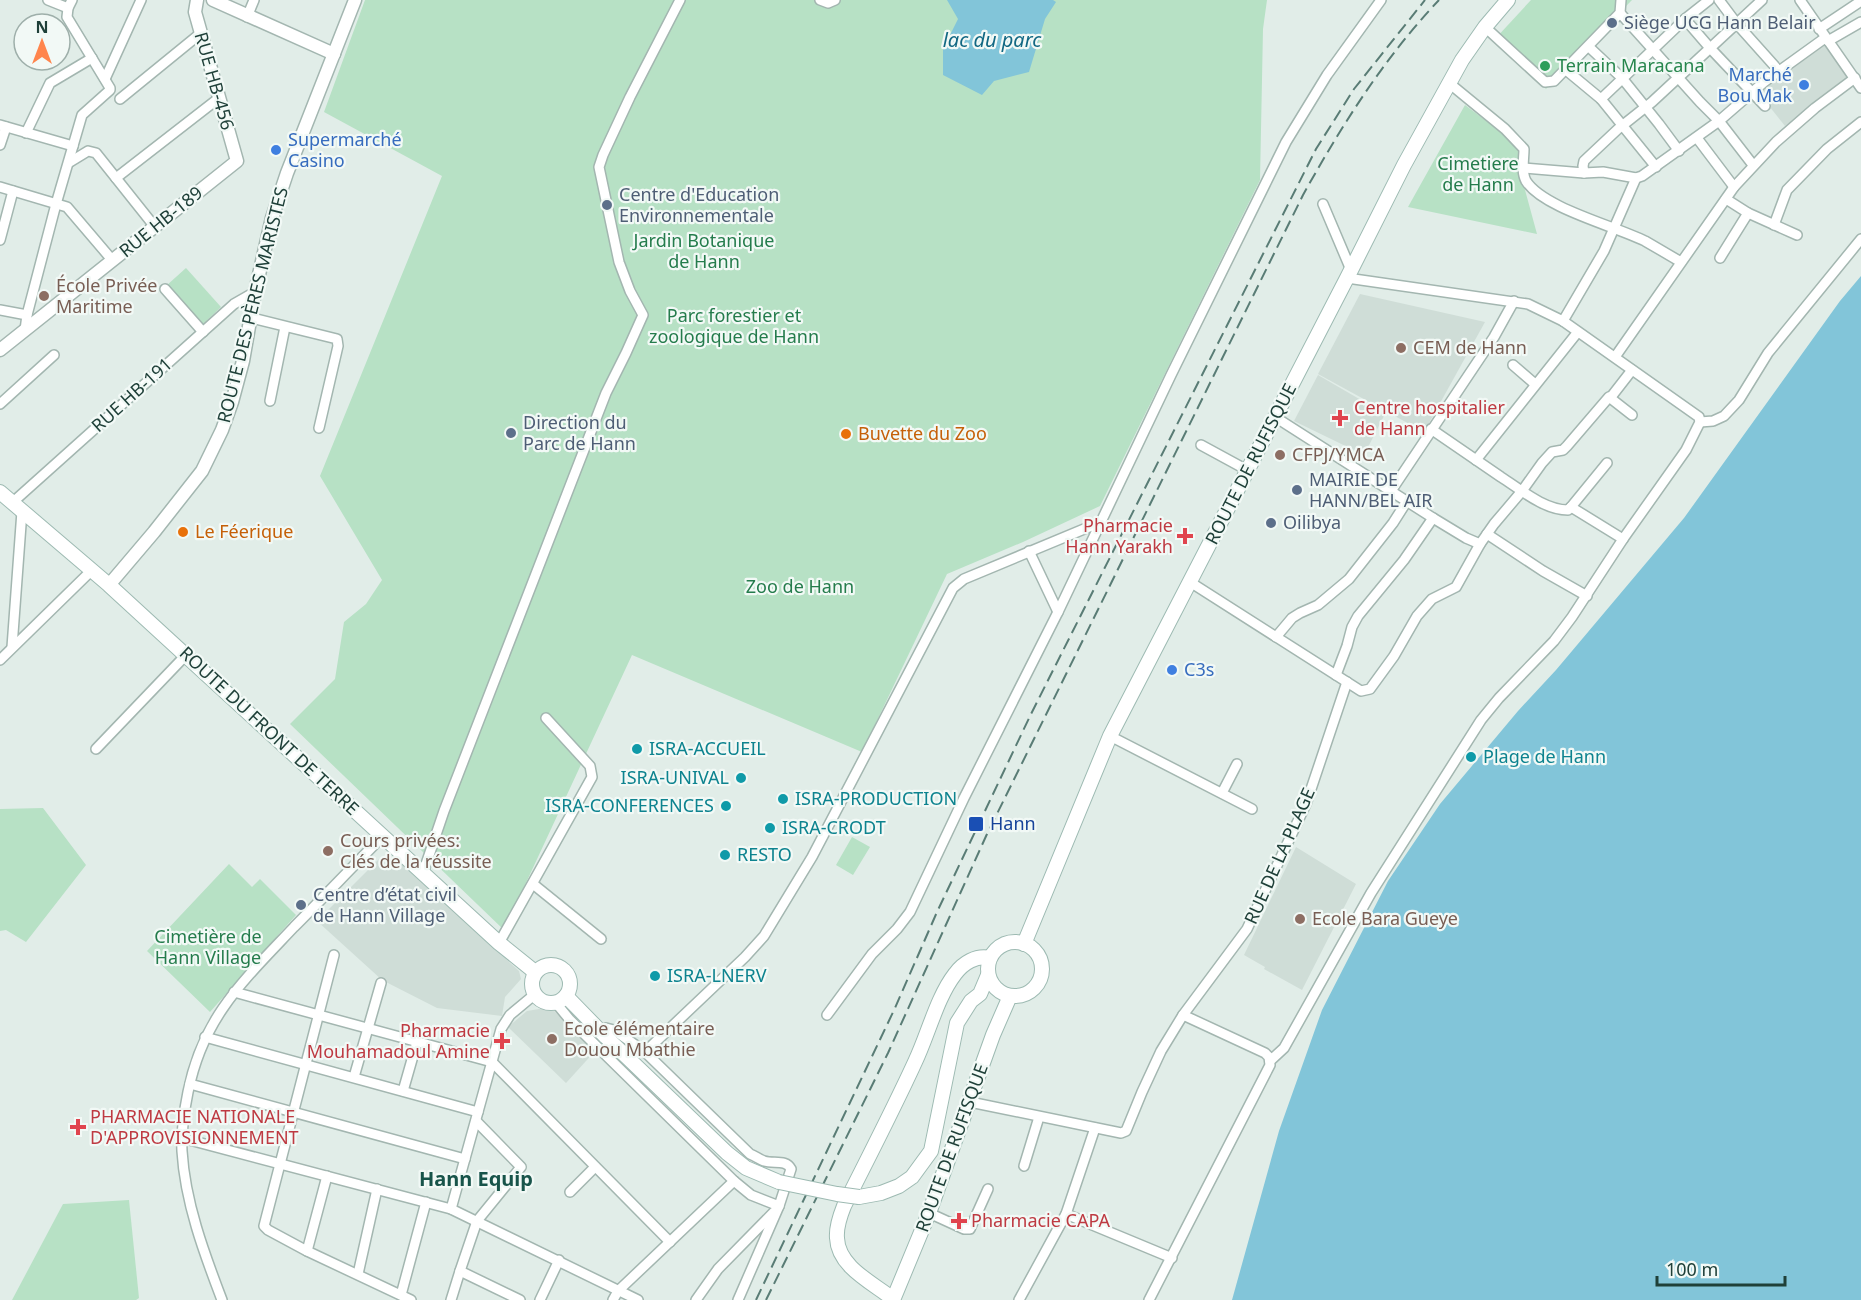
<svg xmlns="http://www.w3.org/2000/svg" width="1861" height="1300" viewBox="0 0 1861 1300" font-family="'Noto Sans',sans-serif">
<rect width="100%" height="100%" fill="#e1ede8"/>
<g fill="#cfddd7">
<path d="M1824,42L1850,77L1785,126L1758,92Z"/>
<path d="M1360,294L1485,322L1424,432L1318,374Z"/>
<path d="M1318,375L1385,414L1364,455L1294,421Z"/>
<path d="M1296,847L1356,884L1302,990L1264,969L1265,967L1244,955Z"/>
<path d="M381,857L395,858L519,971L521,979L505,997L502,1016L437,1008L382,980L317,921Z"/>
<path d="M539,1009H552L596,1050L566,1083L508,1027L527,1011Z"/>
</g>
<g fill="#b7e1c5">
<path d="M365,0H1267L1263,29L1260,180L1100,506L1023,542L947,574L862,752L632,655L504,930L290,724L335,679L344,622L366,604L382,580L320,476L442,176L324,112Z"/>
<path d="M1531,0H1632L1546,89L1495,39Z"/>
<path d="M1465,105L1522,148V179L1537,234L1408,207Z"/>
<path d="M186,268L221,307L202,325L166,286Z"/>
<path d="M43,808L86,865L26,942L6,930L0,931V809Z"/>
<path d="M852,837L870,847L853,875L836,865Z"/>
<path d="M229,864L252,887L260,879L296,915L210,1012L147,951Z"/>
<path d="M129,1200L139,1298L136,1300H12L63,1204Z"/>
</g>
<g fill="#82c5d9">
<path d="M947,0H1053L1056,2L1045,19L1029,72L994,81L982,95L943,75V49L958,19Z"/>
<path d="M1861,276V1300H1232L1279,1131L1322,1010L1388,881L1440,804L1518,711L1556,670L1684,518L1840,301Z"/>
</g>
<g fill="none" stroke-linecap="round" stroke-linejoin="round">
<defs>
<g id="minor">
<path d="M48,0L68,8"/>
<path d="M820,0L828,3L835,0"/>
<path d="M1719,0L1737,24L1779,71"/>
<path d="M1800,0L1861,88"/>
<path d="M1620,13L1700,102L1719,121L1753,165"/>
<path d="M247,17L254,0"/>
<path d="M1685,19L1710,48L1765,106"/>
<path d="M1485,27L1545,82L1554,81L1620,13L1621,0"/>
<path d="M1819,29L1861,1"/>
<path d="M1828,41L1861,22"/>
<path d="M1589,47L1622,78L1659,124L1679,151"/>
<path d="M1566,70L1601,99L1656,167"/>
<path d="M105,79L141,0"/>
<path d="M1449,83L1505,129L1524,149C1524,159 1521,172 1526,181C1543,208 1615,226 1645,241C1657,248 1669,255 1681,262"/>
<path d="M120,99L201,33"/>
<path d="M1601,99L1685,19L1709,0"/>
<path d="M0,125L73,146"/>
<path d="M26,133L50,83L92,58"/>
<path d="M1697,138L1734,187"/>
<path d="M0,145L6,127"/>
<path d="M70,162L88,151L96,153L155,227"/>
<path d="M1523,168L1584,173L1603,172L1636,178L1642,176L1719,121L1764,82L1825,38"/>
<path d="M1584,173L1583,166L1584,161L1618,129L1652,102L1762,0"/>
<path d="M116,178L219,98"/>
<path d="M0,187L67,207L113,261"/>
<path d="M1726,199L1748,213L1797,235"/>
<path d="M1323,204L1351,270"/>
<path d="M1774,225L1787,190L1827,149L1861,122"/>
<path d="M0,240L13,191"/>
<path d="M1720,258L1748,213"/>
<path d="M165,289L203,332"/>
<path d="M0,310L27,315"/>
<path d="M252,318L337,339L338,346L319,428"/>
<path d="M1563,321L1604,251L1636,178"/>
<path d="M25,330L27,315L56,204L82,115L110,90V88L67,17L68,8L72,0"/>
<path d="M1615,357L1734,187L1776,142L1815,108L1855,78"/>
<path d="M1513,365L1535,384"/>
<path d="M1611,397L1632,370"/>
<path d="M270,401L285,327"/>
<path d="M0,404L54,355"/>
<path d="M1275,417L1433,518L1466,538L1480,544"/>
<path d="M1700,422L1713,421L1724,416L1739,400L1768,353L1861,239"/>
<path d="M1431,429C1454,445 1478,461 1501,477C1520,489 1544,510 1568,510L1571,507L1607,463"/>
<path d="M1201,445L1247,470"/>
<path d="M1476,460L1577,333"/>
<path d="M1391,491L1494,337L1514,301"/>
<path d="M13,502L234,304L255,292"/>
<path d="M1571,507L1623,539"/>
<path d="M1487,534L1543,571L1587,596"/>
<path d="M1029,551L1058,612"/>
<path d="M1190,582L1361,691L1370,689L1394,656L1417,616L1432,599L1456,587L1480,544L1494,524L1522,491L1542,463L1552,452L1563,450L1567,446L1609,397L1632,415"/>
<path d="M1276,637L1292,618L1300,613L1318,605L1349,579L1393,523L1407,501"/>
<path d="M12,647L22,511"/>
<path d="M0,660L91,571"/>
<path d="M1336,675L1347,646L1352,627L1358,616L1404,560L1433,518"/>
<path d="M1110,736L1252,809"/>
<path d="M96,749L186,655"/>
<path d="M1222,793L1237,764"/>
<path d="M423,873L444,811L606,393L626,353L643,315L630,291L619,262L599,167L603,155L630,97L680,0"/>
<path d="M533,884L601,939"/>
<path d="M499,943L592,777L590,766L546,718"/>
<path d="M334,955L264,1226L268,1230L307,1251L411,1300"/>
<path d="M234,992L492,1062L670,1242"/>
<path d="M556,1003L570,1020L734,1181L751,1195L779,1206"/>
<path d="M827,1015L872,954L897,929L910,912L964,798L1058,612L1171,375L1286,142L1327,75L1381,0"/>
<path d="M601,1032L606,1028L614,1030L645,1052L750,1154C755,1156 759,1159 764,1161C774,1164 786,1159 791,1169L779,1206L738,1300"/>
<path d="M205,1037L478,1112"/>
<path d="M645,1052L745,957L764,936L812,857L953,588L964,579L1101,522"/>
<path d="M1270,1061L1284,1048L1371,893L1481,720L1499,698L1554,641L1572,617L1623,539L1686,450L1700,422L1699,417L1563,321L1528,304L1347,278"/>
<path d="M354,1077L381,983"/>
<path d="M190,1084L465,1159"/>
<path d="M403,1091L417,1042"/>
<path d="M970,1102L1121,1133L1126,1131L1142,1092L1161,1051L1183,1015L1247,929L1306,804L1347,682"/>
<path d="M476,1121L521,1167L477,1221L460,1271L520,1300"/>
<path d="M182,1138L451,1209L638,1300"/>
<path d="M1024,1166L1039,1117"/>
<path d="M570,1192L595,1167"/>
<path d="M451,1209L501,1029L510,1015L534,995"/>
<path d="M929,1213L964,1229H970L988,1189"/>
<path d="M1066,1214L1172,1258"/>
<path d="M307,1251L327,1176"/>
<path d="M358,1274L377,1189"/>
<path d="M401,1295L426,1202"/>
<path d="M222,1300C204,1253 185,1202 182,1151C181,1131 184,1112 188,1092C203,1017 243,981 294,927C324,897 353,866 383,836"/>
<path d="M451,1300L460,1271"/>
<path d="M540,1300L559,1260"/>
<path d="M613,1300L618,1291L734,1181"/>
<path d="M696,1300L718,1269L774,1212"/>
<path d="M1019,1300L1066,1214L1095,1128"/>
<path d="M1149,1300L1270,1065L1269,1057L1265,1053L1183,1015"/>
</g>
<g id="tertiary">
<path d="M213,0L334,54"/>
<path d="M0,350L237,161L195,12L197,0"/>
<path d="M109,585L154,532L202,471L222,430L232,402L243,361L255,292L272,218L287,173L355,0"/>
</g>
<g id="secondary">
<path d="M0,492L109,585L499,943L535,972"/>
<circle cx="1015" cy="969" r="27"/>
<path d="M1024,944L1110,736L1347,278L1404,165L1462,60L1485,27L1508,0"/>
<circle cx="551" cy="984" r="19"/>
<path d="M566,996L606,1037L727,1153L746,1168L779,1182"/>
<path d="M859,1197L881,1193L899,1186L912,1177L931,1151L957,1023L971,1001L980,994L988,975"/>
<path d="M893,1299C873,1283 838,1267 837,1238C836,1227 840,1216 844,1206C868,1158 893,1110 915,1062C928,1035 937,997 955,974C963,963 976,955 990,958"/>
<path d="M893,1300L929,1213L993,1035L1010,996"/>
</g>
</defs>
<use href="#minor" stroke="#a3b6b0" stroke-width="12"/>
<use href="#tertiary" stroke="#a3b6b0" stroke-width="15"/>
<use href="#secondary" stroke="#9dbab2" stroke-width="16"/>
<use href="#minor" stroke="#fff" stroke-width="9"/>
<use href="#tertiary" stroke="#fff" stroke-width="12"/>
<use href="#secondary" stroke="#fff" stroke-width="14"/>
<g stroke="#597c75" stroke-width="2" stroke-dasharray="12 6" stroke-linecap="butt">
<path d="M756,1300L895,1008L937,912L1031,714L1316,149L1354,89L1425,0"/>
<path d="M766,1300L888,1053L987,834L1303,195C1342,125 1384,58 1439,0"/>
</g>
<defs>
<path id="secondary-bridge" d="M779,1182L837,1194L859,1197"/>
</defs>
<use href="#secondary-bridge" stroke="#9dbab2" stroke-width="16" stroke-linecap="butt"/>
<use href="#secondary-bridge" stroke="#fff" stroke-width="14"/>
</g>
<g fill="#5c6f8a" stroke="#f2f9f6" stroke-width="2">
<circle cx="1612" cy="23" r="6"/>
<circle cx="607" cy="205" r="6"/>
<circle cx="511" cy="433" r="6"/>
<circle cx="1297" cy="490" r="6"/>
<circle cx="1271" cy="523" r="6"/>
<circle cx="301" cy="905" r="6"/>
</g>
<circle fill="#2e9e5b" stroke="#f2f9f6" stroke-width="2" cx="1545" cy="66" r="6"/>
<g fill="#3f7fe0" stroke="#f2f9f6" stroke-width="2">
<circle cx="1804" cy="85" r="6"/>
<circle cx="276" cy="150" r="6"/>
<circle cx="1172" cy="670" r="6"/>
</g>
<g fill="#8d6e63" stroke="#f2f9f6" stroke-width="2">
<circle cx="44" cy="296" r="6"/>
<circle cx="1401" cy="348" r="6"/>
<circle cx="1280" cy="455" r="6"/>
<circle cx="328" cy="851" r="6"/>
<circle cx="1300" cy="919" r="6"/>
<circle cx="552" cy="1039" r="6"/>
</g>
<g fill="#e0444e" stroke="#f2f9f6" stroke-width="2">
<path d="M1337 409h6v6h6v6h-6v6h-6v-6h-6v-6h6z"/>
<path d="M1182 527h6v6h6v6h-6v6h-6v-6h-6v-6h6z"/>
<path d="M499 1032h6v6h6v6h-6v6h-6v-6h-6v-6h6z"/>
<path d="M75 1118h6v6h6v6h-6v6h-6v-6h-6v-6h6z"/>
<path d="M956 1212h6v6h6v6h-6v6h-6v-6h-6v-6h6z"/>
</g>
<g fill="#e8710a" stroke="#f2f9f6" stroke-width="2">
<circle cx="846" cy="434" r="6"/>
<circle cx="183" cy="532" r="6"/>
</g>
<g fill="#0f9aa8" stroke="#f2f9f6" stroke-width="2">
<circle cx="637" cy="749" r="6"/>
<circle cx="1471" cy="757" r="6"/>
<circle cx="741" cy="778" r="6"/>
<circle cx="783" cy="799" r="6"/>
<circle cx="726" cy="806" r="6"/>
<circle cx="770" cy="828" r="6"/>
<circle cx="725" cy="855" r="6"/>
<circle cx="655" cy="976" r="6"/>
</g>
<rect fill="#1a4fb4" stroke="#f2f9f6" stroke-width="2" x="968" y="816" width="16" height="16" rx="3"/>
<g text-anchor="middle" stroke-width="4.5" stroke-linejoin="round" paint-order="stroke">
<g font-size="18" fill="#4e5e75" stroke="#f2f9f6" text-anchor="start">
<text x="1624" y="29">Siège UCG Hann Belair</text>
<text x="619" y="201">Centre d'Education<tspan x="619" dy="21">Environnementale</tspan></text>
<text x="523" y="429">Direction du<tspan x="523" dy="21">Parc de Hann</tspan></text>
<text x="1309" y="486">MAIRIE DE<tspan x="1309" dy="21">HANN/BEL AIR</tspan></text>
<text x="1283" y="529">Oilibya</text>
<text x="313" y="901">Centre d’état civil<tspan x="313" dy="21">de Hann Village</tspan></text>
</g>
<g font-size="18" fill="#27864d" stroke="#f2f9f6" text-anchor="start">
<text x="1557" y="72">Terrain Maracana</text>
</g>
<g font-size="18" fill="#366cbe" stroke="#f2f9f6" text-anchor="start">
<text x="1792" y="81" text-anchor="end">Marché<tspan x="1792" dy="21">Bou Mak</tspan></text>
<text x="288" y="146">Supermarché<tspan x="288" dy="21">Casino</tspan></text>
<text x="1184" y="676">C3s</text>
</g>
<g font-size="18" fill="#1f4039" stroke="#f2f9f6">
<text transform="translate(214 81) rotate(74)" y="6">RUE HB-456</text>
<text transform="translate(161 222) rotate(-39)" y="6">RUE HB-189</text>
<text transform="translate(253 305) rotate(-76)" y="6">ROUTE DES PÈRES MARISTES</text>
<text transform="translate(132 395) rotate(-42)" y="6">RUE HB-191</text>
<text transform="translate(1251 464) rotate(-63)" y="6">ROUTE DE RUFISQUE</text>
<text transform="translate(269 731) rotate(43)" y="6">ROUTE DU FRONT DE TERRE</text>
<text transform="translate(1280 856) rotate(-66)" y="6">RUE DE LA PLAGE</text>
<text transform="translate(952 1148) rotate(-70)" y="6">ROUTE DE RUFISQUE</text>
</g>
<g font-size="18" fill="#247c4c" stroke="#f2f9f6">
<text x="1478" y="170">Cimetiere<tspan x="1478" dy="21">de Hann</tspan></text>
<text x="704" y="247">Jardin Botanique<tspan x="704" dy="21">de Hann</tspan></text>
<text x="734" y="322">Parc forestier et<tspan x="734" dy="21">zoologique de Hann</tspan></text>
<text x="800" y="593">Zoo de Hann</text>
<text x="208" y="943">Cimetière de<tspan x="208" dy="21">Hann Village</tspan></text>
</g>
<g font-size="18" fill="#785e54" stroke="#f2f9f6" text-anchor="start">
<text x="56" y="292">École Privée<tspan x="56" dy="21">Maritime</tspan></text>
<text x="1413" y="354">CEM de Hann</text>
<text x="1292" y="461">CFPJ/YMCA</text>
<text x="340" y="847">Cours privées:<tspan x="340" dy="21">Clés de la réussite</tspan></text>
<text x="1312" y="925">Ecole Bara Gueye</text>
<text x="564" y="1035">Ecole élémentaire<tspan x="564" dy="21">Douou Mbathie</tspan></text>
</g>
<g font-size="18" fill="#be3a42" stroke="#f2f9f6" text-anchor="start">
<text x="1354" y="414">Centre hospitalier<tspan x="1354" dy="21">de Hann</tspan></text>
<text x="1173" y="532" text-anchor="end">Pharmacie<tspan x="1173" dy="21">Hann Yarakh</tspan></text>
<text x="490" y="1037" text-anchor="end">Pharmacie<tspan x="490" dy="21">Mouhamadoul Amine</tspan></text>
<text x="90" y="1123">PHARMACIE NATIONALE<tspan x="90" dy="21">D'APPROVISIONNEMENT</tspan></text>
<text x="971" y="1227">Pharmacie CAPA</text>
</g>
<g font-size="18" fill="#c56008" stroke="#f2f9f6" text-anchor="start">
<text x="858" y="440">Buvette du Zoo</text>
<text x="195" y="538">Le Féerique</text>
</g>
<g font-size="18" fill="#0d838f" stroke="#f2f9f6" text-anchor="start">
<text x="649" y="755">ISRA-ACCUEIL</text>
<text x="1483" y="763">Plage de Hann</text>
<text x="729" y="784" text-anchor="end">ISRA-UNIVAL</text>
<text x="795" y="805">ISRA-PRODUCTION</text>
<text x="714" y="812" text-anchor="end">ISRA-CONFERENCES</text>
<text x="782" y="834">ISRA-CRODT</text>
<text x="737" y="861">RESTO</text>
<text x="667" y="982">ISRA-LNERV</text>
</g>
<g font-size="18" fill="#164399" stroke="#f2f9f6" text-anchor="start">
<text x="990" y="830">Hann</text>
</g>
<g font-size="20" font-style="italic" fill="#126883" stroke="#f2f9f6">
<text x="992" y="47">lac du parc</text>
</g>
<g font-size="20" font-weight="bold" fill="#18544a" stroke="#f2f9f6">
<text x="476" y="1186">Hann Equip</text>
</g>
</g>
<g transform="translate(42 42)"><circle r="28" fill="#f2f9f6" stroke="#9eafaa" stroke-width="1.5"/>
<path d="M0-4.5L10 22L0 15L-10 22Z" fill="#ff854d"/>
<text y="-9" font-size="16" font-weight="bold" text-anchor="middle" fill="#1f4039">N</text>
</g>
<path d="M1657 1276v9h128v-9" fill="none" stroke="#1f4039" stroke-width="3"/>
<text x="1666" y="1276" font-size="18" fill="#1f4039" stroke="#f2f9f6" stroke-width="4.5" paint-order="stroke">100 m</text>
</svg>
